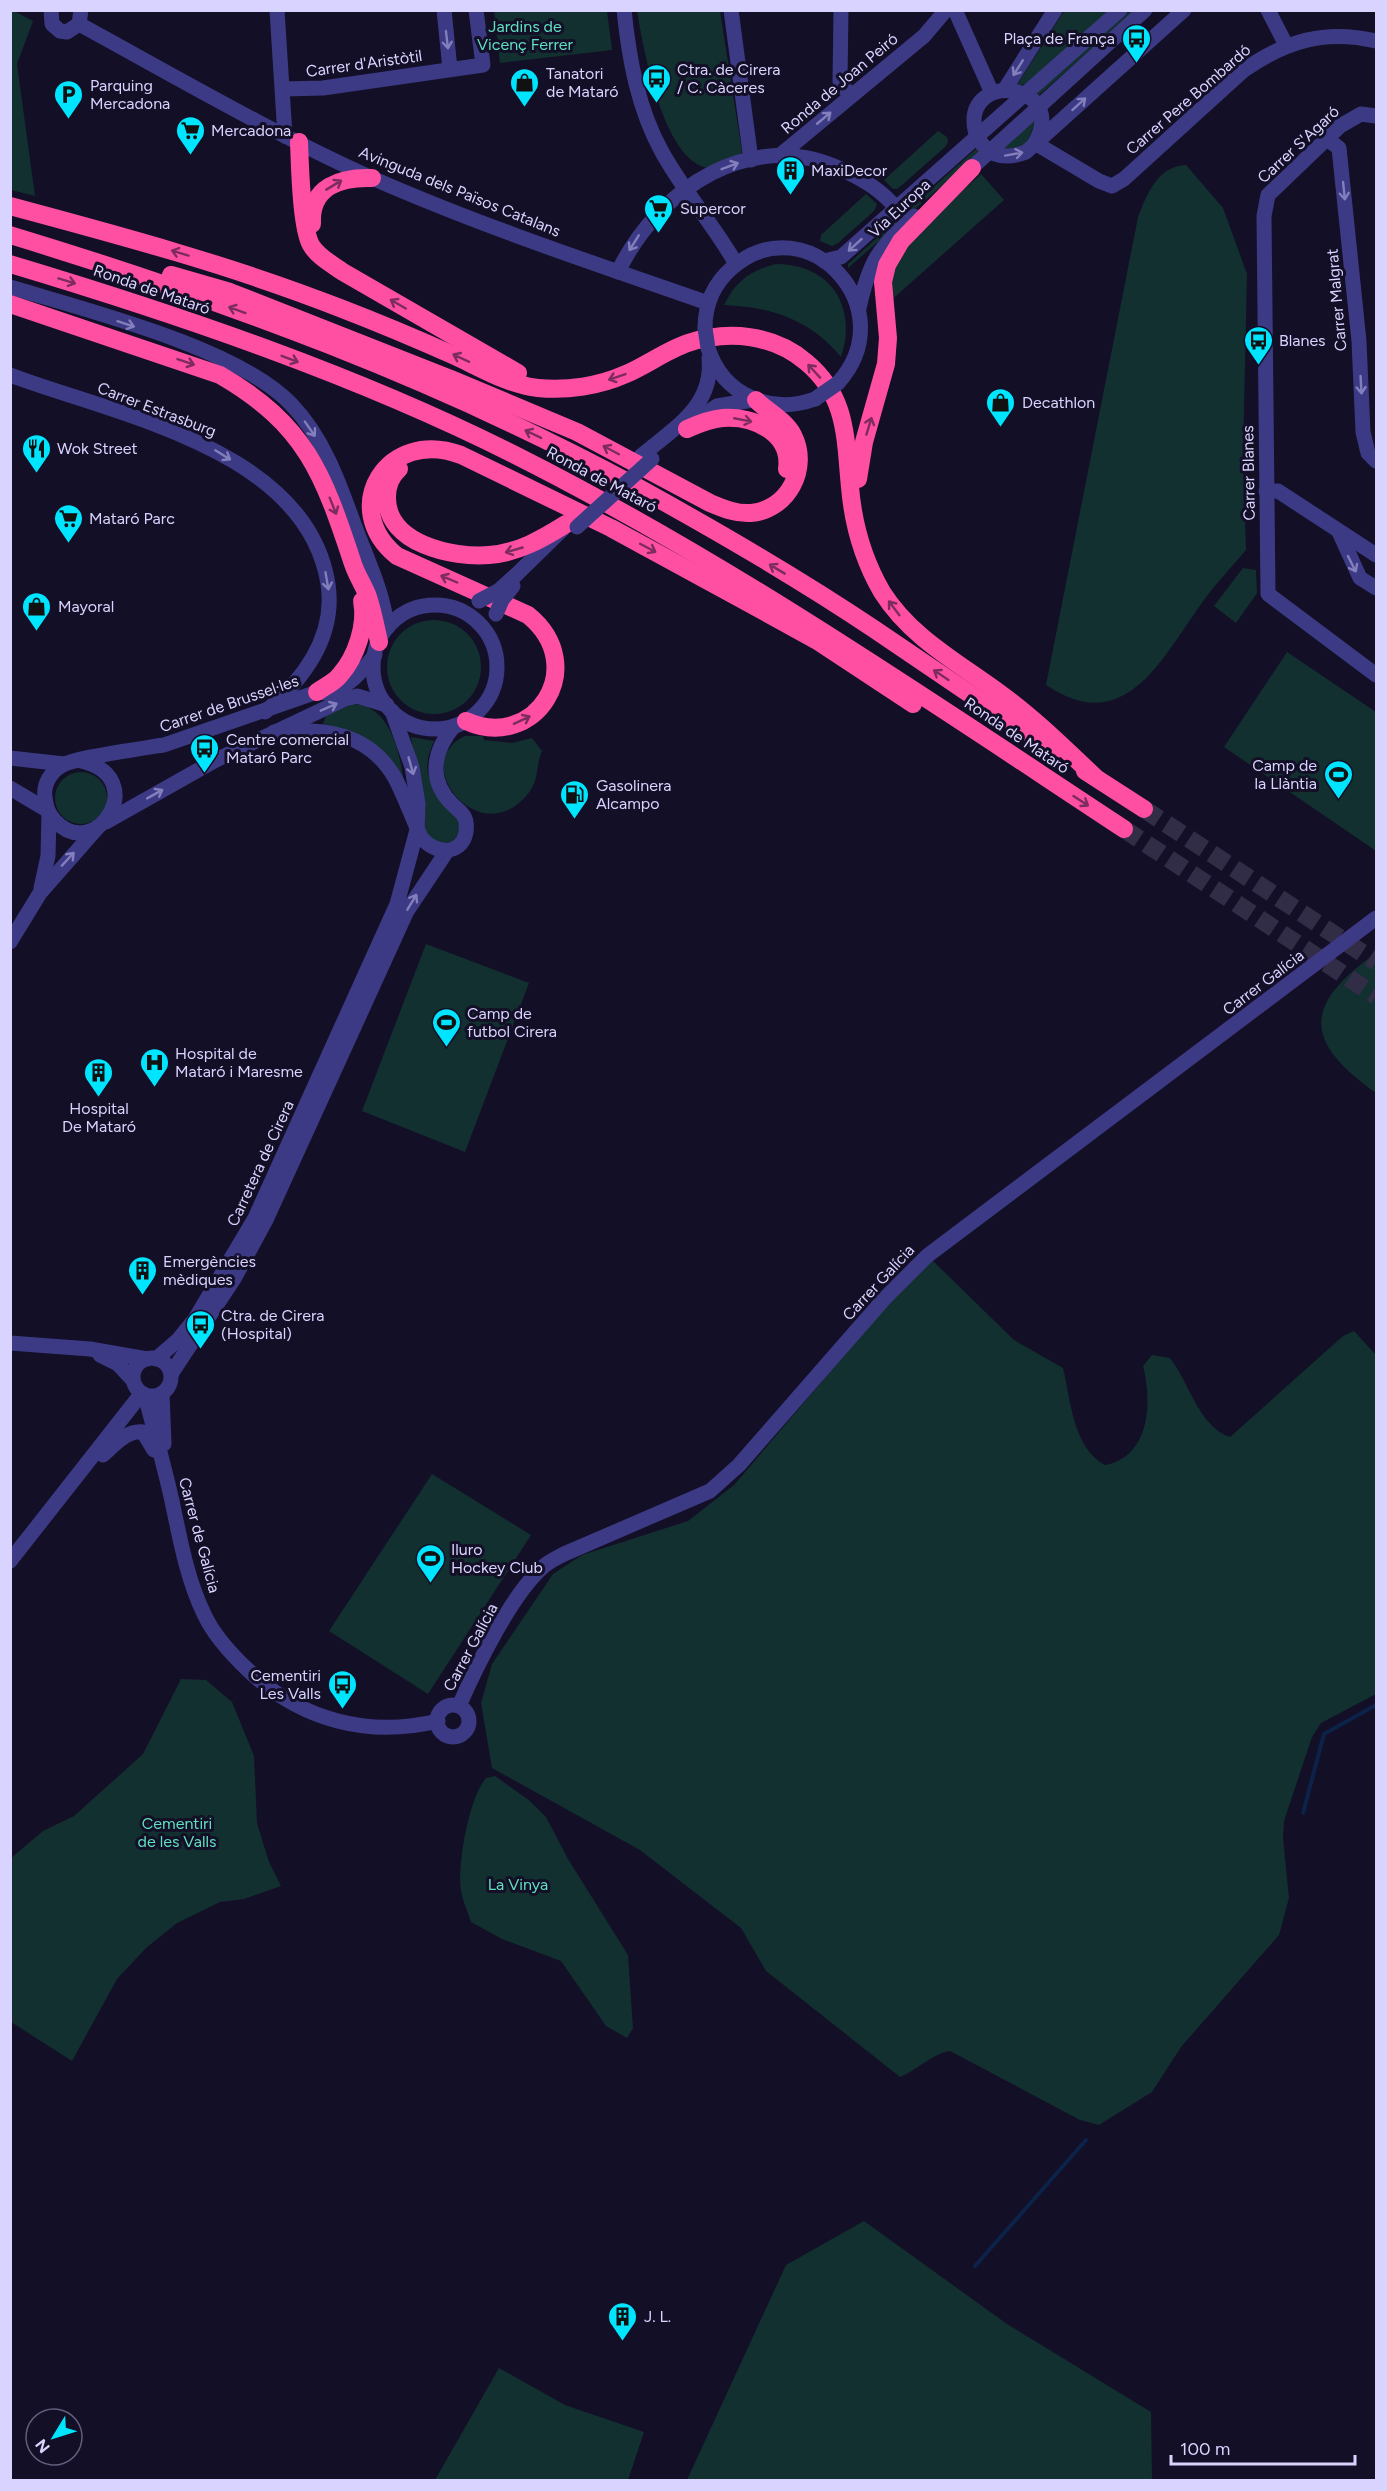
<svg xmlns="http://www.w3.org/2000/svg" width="1387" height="2491" viewBox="0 0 1387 2491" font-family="Figtree,sans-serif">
<rect width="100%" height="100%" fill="#130f26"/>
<g fill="#12302f">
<path d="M14,11L33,21L17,64L35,196L11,190L10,11Z"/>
<path d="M494,11H607L612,50L500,63Z"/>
<path d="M637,11H720L742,152L739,160C730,162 716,169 708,168C663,161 643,47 637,11Z"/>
<path d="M1064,11H1112L1028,84L1017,85Z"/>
<path d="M1129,11H1135L1037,97L1038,92Z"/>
<path d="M1033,120L1035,122L1027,143L1016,149H1003Z"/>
<path d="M938,131L947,137L948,142L945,147L902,185L897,189H893L884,180Z"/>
<path d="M977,148L979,153L848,268V264Z"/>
<path d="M1186,165L1223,208L1247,274L1243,455L1246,550C1232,567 1216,583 1204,600C1164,654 1127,740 1046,685L1138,217C1147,194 1158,166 1186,165Z"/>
<path d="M981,174L1004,200L888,303L887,284L905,244Z"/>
<path d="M866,194L877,204L874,211L838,243L832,246L820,241L821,235Z"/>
<path d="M776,264C830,264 858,306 841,357C810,319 770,307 724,305C736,281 751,270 776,264Z"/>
<path d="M1243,568L1256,570L1257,593L1236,623L1214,606Z"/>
<circle cx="434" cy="667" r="47"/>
<path d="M1287,652L1376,712V851L1224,747Z"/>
<path d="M354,704C391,706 400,754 404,783L344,729L323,724L326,715Z"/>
<path d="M465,736H483L484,740L512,743L532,738L542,751C536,764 539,779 530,791C483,856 406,763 465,736Z"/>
<path d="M411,737L434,741C428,754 424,768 431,781C439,798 466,812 459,832C455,843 447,843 437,844L425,831Z"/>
<circle cx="81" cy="798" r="26"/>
<path d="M426,944L529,983L465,1152L362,1111Z"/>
<path d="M1376,953V1093C1303,1041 1303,1005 1376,953Z"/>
<path d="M931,1259L1014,1340L1063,1368C1071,1401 1073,1448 1105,1465C1151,1456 1152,1401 1143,1366L1152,1355L1170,1358C1189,1382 1199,1427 1230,1437L1343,1336L1354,1331L1376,1355V1694L1321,1723L1312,1737L1284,1821L1283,1838L1289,1898L1279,1935L1181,2047L1152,2092L1099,2125L1080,2120L950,2051C936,2052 915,2071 900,2077L766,1971L741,1928L640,1850L492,1768L481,1703L492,1664L553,1574L582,1555L688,1521L734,1485L881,1312Z"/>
<path d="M432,1474L531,1535L428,1694L329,1631Z"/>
<path d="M181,1679L206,1680L232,1702L254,1756L257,1823L269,1862L281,1886L244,1899L220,1902L177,1923L146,1948L117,1979L72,2061L11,2022V1858L43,1831L74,1816L143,1754Z"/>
<path d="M495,1776L530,1801L546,1817L568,1859L628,1955L633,2028L627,2038L606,2026L561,1961L502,1939L471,1922C468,1912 463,1902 461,1891C457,1864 469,1798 486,1778Z"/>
<path d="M864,2221L1007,2324L1151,2412L1152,2480H687L786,2265Z"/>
<path d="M499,2368L565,2405L644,2432L628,2480H435Z"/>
</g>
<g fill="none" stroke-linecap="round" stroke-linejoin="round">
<g stroke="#0c2248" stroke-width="4">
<path d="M1303,1813L1324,1734L1376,1705"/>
<path d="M975,2266L1086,2140"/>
</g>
<g stroke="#312d47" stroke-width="18" stroke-dasharray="18 9" stroke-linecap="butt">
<path d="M1144,809L1376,962"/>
<path d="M1124,829L1376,996"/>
</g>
<g stroke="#3d3a85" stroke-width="15">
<path d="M277,10L285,136"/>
<path d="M444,10L450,69"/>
<path d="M624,10C629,59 638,109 662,152C684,192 714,225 736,264"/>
<path d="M731,10L751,160"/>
<path d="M841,10L840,81L850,96"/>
<path d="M955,10L992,93"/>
<path d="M1268,10L1286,45"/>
<path d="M283,89L323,88L483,65L476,10"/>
<path d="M1005,89L1055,10"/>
<path d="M1376,116L1361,114L1340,126L1268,195L1264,216L1268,594L1376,675"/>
<path d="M1327,139L1339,148L1359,341L1363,432L1368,453L1376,461"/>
<path d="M1035,143C1069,82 963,70 975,130C978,140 985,150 995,154C1006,158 1016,156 1026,152L1184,10"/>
<path d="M1035,143L1099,181L1112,186L1124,179L1244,70C1286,41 1325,29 1376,41"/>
<path d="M779,156L924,36L946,10"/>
<path d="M618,272C658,188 754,125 845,171C866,181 882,191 896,208"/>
<path d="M10,287C86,310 238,348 291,404C323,437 339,482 354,524C366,557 384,593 387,628"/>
<path d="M10,375C116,415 307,449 328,584C336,637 303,680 265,712"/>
<path d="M1266,491H1278L1376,555"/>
<path d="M1339,532L1360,578L1376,588"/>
<path d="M274,732C322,728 368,731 395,778C405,797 412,818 421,837C438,859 470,853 466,822C465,814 457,809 452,804C427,779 434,750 454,726"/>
<path d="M10,758L64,764"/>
<path d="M81,761C152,777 96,864 55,821C48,813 46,807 45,797C43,784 51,772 61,766C75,757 136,750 156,746L164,745L317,692C342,697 362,671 375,655"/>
<path d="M10,788L47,810"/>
<path d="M106,822L216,760L345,699L357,696L387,705"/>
<path d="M41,888L48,856L49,814"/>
<path d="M10,942L40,893L98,827"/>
<path d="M10,1343L90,1349L147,1359"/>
<path d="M100,1355L118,1364L133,1380"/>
<circle cx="152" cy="1377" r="19"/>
<path d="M156,1359L178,1340L195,1319L255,1218L397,904L417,830L418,804L412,767L392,711"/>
<path d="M171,1374L235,1277L266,1220L407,911L447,851"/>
<path d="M162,1393L164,1444"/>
<path d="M145,1395C154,1430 164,1465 172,1501C180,1539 187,1579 204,1614C214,1636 232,1655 249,1671C301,1720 368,1738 438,1721"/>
<path d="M103,1455C114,1445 127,1430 143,1432L154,1450"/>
<path d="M10,1561L142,1393"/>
<circle cx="453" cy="1721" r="16"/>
<path d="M459,1706C476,1667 512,1593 544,1566C550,1561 557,1558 564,1554L710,1491L739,1465L884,1299L927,1256L1376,918"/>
</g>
<g stroke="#3d3a85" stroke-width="15">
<path d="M51,10L52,24L60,31L67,32L79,24L81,10"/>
<path d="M79,24C176,77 272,133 372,178C481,226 596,264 708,303"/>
<path d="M965,174L1145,10"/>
<path d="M824,261L841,257L1120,10"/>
<path d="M859,308C870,259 878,250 914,216"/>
<path d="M705,328C705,304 714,283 733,267C808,204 905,309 838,383"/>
<path d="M708,348C723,395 770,415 815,399"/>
<path d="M691,424L717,406L753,400"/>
<path d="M641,456C674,428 714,406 709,358"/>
<path d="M517,574L563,529"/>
<circle cx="435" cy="667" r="62"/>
</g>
<g stroke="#ff4fa3" stroke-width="18">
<path d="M299,142C300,165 301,227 311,245C318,257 332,264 343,272L518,373"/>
<path d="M10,206C122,236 233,266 340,308C379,323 417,339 455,356C481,368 509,385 538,388C567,391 599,386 626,374C647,365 667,350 688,343C728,330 773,334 806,362C848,397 845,438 850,487C853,523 864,561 882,592C911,638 959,663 1002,695C1035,719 1064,748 1095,777"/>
<path d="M312,224C310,186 341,177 372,178"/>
<path d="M10,235C227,301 437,379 637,487C717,531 798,578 874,629C934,669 994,711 1054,751"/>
<path d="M10,264C180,315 359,376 517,456C731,564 925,698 1124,829"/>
<path d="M171,275L230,292L451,379L577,432L710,503C724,509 737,514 751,513C788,510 810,468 793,435C785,420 768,412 756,400"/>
<path d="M10,304L220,375C306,425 323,473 353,564C357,576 364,586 368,597C373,612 376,628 379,642"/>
<path d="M687,429C698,424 710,419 723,418C754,416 792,433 787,469"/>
<path d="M399,469C391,476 387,486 387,497C386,544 453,558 489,555C518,553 542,539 566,524"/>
<path d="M858,479L864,442L886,364L888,338L883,282L887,265L901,241L972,168"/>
<path d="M317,692C325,686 334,683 340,675C356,657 367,625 362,601"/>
<path d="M466,721C535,752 591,666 528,615L397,556C338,508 387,427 461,455L611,528L745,601L819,642L913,704"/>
<path d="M1085,771L1144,809"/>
</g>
<g stroke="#3d3a85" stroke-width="15">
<path d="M705,328L708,348"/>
<path d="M815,399L838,383"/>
<path d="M577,527L652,459"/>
<path d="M479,601L498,591L517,574"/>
<path d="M496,614L502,600L513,586"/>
</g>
</g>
<defs><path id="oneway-shaft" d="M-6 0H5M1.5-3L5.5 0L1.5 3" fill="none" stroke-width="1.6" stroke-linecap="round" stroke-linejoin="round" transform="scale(1.5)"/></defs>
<g stroke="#837fbc">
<use href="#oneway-shaft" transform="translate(447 40) rotate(83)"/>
<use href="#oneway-shaft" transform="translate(1018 68) rotate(122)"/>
<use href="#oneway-shaft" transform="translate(1079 104) rotate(-42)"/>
<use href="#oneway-shaft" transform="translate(824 118) rotate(-40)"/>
<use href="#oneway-shaft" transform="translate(1014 154) rotate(-10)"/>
<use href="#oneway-shaft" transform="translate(730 166) rotate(-21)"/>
<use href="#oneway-shaft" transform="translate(1344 191) rotate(84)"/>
<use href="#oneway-shaft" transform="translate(634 243) rotate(122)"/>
<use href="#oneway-shaft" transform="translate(855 245) rotate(138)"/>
<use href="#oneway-shaft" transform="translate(126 324) rotate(18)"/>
<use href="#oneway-shaft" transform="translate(1361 385) rotate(87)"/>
<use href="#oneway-shaft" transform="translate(310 429) rotate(55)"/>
<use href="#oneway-shaft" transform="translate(223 455) rotate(32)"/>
<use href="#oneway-shaft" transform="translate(1352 564) rotate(63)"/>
<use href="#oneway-shaft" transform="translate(327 581) rotate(80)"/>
<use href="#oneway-shaft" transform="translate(329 707) rotate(-24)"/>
<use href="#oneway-shaft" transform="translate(411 766) rotate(74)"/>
<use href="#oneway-shaft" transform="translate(155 794) rotate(-29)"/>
<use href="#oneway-shaft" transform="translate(68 859) rotate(-47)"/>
<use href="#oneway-shaft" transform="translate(412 902) rotate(-59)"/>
</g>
<g stroke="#7d2c5e">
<use href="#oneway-shaft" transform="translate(334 185) rotate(-31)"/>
<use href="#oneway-shaft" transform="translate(180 253) rotate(-163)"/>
<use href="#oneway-shaft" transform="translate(67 281) rotate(17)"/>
<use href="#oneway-shaft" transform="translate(398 304) rotate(-150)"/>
<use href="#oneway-shaft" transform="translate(237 310) rotate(-160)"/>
<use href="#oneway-shaft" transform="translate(461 358) rotate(-155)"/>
<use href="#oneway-shaft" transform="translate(290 359) rotate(21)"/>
<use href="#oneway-shaft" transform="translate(186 362) rotate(19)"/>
<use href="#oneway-shaft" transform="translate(814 371) rotate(-133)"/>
<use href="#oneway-shaft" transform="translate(617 377) rotate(161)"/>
<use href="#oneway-shaft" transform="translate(743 420) rotate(11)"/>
<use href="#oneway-shaft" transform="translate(869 426) rotate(-73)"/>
<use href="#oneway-shaft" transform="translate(533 434) rotate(-154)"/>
<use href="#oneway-shaft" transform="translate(611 450) rotate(-152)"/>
<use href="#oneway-shaft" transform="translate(333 506) rotate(68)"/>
<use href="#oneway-shaft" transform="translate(648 548) rotate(28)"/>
<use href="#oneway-shaft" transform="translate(514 550) rotate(164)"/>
<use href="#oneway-shaft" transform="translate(777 569) rotate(-149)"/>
<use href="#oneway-shaft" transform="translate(449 579) rotate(-157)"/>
<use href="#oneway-shaft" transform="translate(894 608) rotate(-127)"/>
<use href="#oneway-shaft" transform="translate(941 675) rotate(-146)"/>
<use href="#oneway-shaft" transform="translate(522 720) rotate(-25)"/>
<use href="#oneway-shaft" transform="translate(1081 801) rotate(33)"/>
</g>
<defs>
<symbol id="bus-pin" viewBox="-11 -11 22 30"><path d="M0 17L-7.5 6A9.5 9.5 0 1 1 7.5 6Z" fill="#00e5ff" stroke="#130f26"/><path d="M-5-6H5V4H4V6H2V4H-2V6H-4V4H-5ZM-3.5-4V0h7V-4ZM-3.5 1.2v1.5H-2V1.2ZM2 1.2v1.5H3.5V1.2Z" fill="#111"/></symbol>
<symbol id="shop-pin" viewBox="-11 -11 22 30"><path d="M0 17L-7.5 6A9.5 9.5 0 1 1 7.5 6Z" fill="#00e5ff" stroke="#130f26"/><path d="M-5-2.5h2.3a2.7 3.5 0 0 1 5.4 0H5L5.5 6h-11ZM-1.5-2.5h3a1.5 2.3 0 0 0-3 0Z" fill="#111"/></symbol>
<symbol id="parking-pin" viewBox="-11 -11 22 30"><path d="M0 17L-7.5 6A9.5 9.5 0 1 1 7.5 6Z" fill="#00e5ff" stroke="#130f26"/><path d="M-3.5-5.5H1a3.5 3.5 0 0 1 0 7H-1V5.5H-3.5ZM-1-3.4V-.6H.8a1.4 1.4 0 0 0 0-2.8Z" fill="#111"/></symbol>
<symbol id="supermarket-pin" viewBox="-11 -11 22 30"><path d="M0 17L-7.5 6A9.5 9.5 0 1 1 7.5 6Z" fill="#00e5ff" stroke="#130f26"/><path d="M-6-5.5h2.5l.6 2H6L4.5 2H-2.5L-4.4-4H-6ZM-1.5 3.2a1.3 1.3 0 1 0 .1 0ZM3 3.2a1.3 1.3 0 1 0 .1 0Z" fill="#111"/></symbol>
<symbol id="building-pin" viewBox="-11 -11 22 30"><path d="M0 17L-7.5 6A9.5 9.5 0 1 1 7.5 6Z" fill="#00e5ff" stroke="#130f26"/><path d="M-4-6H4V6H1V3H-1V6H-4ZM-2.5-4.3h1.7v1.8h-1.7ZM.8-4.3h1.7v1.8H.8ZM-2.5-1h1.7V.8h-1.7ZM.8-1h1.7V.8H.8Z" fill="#111"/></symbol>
<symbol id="restaurant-pin" viewBox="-11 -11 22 30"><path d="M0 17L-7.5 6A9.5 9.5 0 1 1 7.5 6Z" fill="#00e5ff" stroke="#130f26"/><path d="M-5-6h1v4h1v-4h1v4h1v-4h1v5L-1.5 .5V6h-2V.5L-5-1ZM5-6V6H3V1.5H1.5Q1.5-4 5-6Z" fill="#111"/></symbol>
<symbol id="stadium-pin" viewBox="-11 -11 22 30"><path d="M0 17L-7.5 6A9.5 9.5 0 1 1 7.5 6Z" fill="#00e5ff" stroke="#130f26"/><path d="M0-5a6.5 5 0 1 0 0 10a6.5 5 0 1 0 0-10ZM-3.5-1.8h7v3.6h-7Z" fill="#111"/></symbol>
<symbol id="fuel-pin" viewBox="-11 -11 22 30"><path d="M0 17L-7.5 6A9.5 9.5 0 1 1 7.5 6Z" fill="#00e5ff" stroke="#130f26"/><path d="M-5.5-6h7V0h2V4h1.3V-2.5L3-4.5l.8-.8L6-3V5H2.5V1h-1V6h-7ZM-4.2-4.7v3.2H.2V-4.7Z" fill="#111"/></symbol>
<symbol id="hospital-pin" viewBox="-11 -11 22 30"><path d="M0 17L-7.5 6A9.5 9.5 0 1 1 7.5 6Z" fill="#00e5ff" stroke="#130f26"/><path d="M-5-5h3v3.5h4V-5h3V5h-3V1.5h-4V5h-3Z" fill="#111"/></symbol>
</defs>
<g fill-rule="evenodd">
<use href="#bus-pin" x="1120" y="22" width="33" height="45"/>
<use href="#bus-pin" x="640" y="62" width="33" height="45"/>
<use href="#shop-pin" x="508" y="66" width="33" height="45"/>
<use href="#parking-pin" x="52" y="78" width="33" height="45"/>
<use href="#supermarket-pin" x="174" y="114" width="33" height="45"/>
<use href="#building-pin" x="774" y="154" width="33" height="45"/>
<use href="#supermarket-pin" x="642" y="192" width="33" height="45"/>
<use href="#bus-pin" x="1242" y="324" width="33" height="45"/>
<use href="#shop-pin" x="984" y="386" width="33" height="45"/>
<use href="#restaurant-pin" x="20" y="432" width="33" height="45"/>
<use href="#supermarket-pin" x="52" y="502" width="33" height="45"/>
<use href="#shop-pin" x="20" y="590" width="33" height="45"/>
<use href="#bus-pin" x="188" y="732" width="33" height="45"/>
<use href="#stadium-pin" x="1322" y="758" width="33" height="45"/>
<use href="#fuel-pin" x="558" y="778" width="33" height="45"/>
<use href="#stadium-pin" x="430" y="1006" width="33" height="45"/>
<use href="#hospital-pin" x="138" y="1046" width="33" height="45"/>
<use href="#building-pin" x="82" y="1056" width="33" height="45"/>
<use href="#building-pin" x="126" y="1254" width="33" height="45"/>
<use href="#bus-pin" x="184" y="1308" width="33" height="45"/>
<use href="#stadium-pin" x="414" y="1542" width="33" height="45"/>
<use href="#bus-pin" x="326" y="1668" width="33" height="45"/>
<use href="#building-pin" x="606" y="2300" width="33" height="45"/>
</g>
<g text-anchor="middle" stroke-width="6" stroke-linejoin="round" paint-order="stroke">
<g font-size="16" fill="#5fe0c0" stroke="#130f26">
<text x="525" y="32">Jardins de<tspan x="525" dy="18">Vicenç Ferrer</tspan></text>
<text x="177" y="1829">Cementiri<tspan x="177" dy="18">de les Valls</tspan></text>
<text x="518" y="1890">La Vinya</text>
</g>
<g font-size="16" fill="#d9d4ff" stroke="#130f26" text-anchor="start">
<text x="1115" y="44" text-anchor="end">Plaça de França</text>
<text x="677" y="75">Ctra. de Cirera<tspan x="677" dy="18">/ C. Càceres</tspan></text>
<text x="546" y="79">Tanatori<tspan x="546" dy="18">de Mataró</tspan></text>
<text x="90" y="91">Parquing<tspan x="90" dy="18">Mercadona</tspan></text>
<text x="211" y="136">Mercadona</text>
<text x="811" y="176">MaxiDecor</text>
<text x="680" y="214">Supercor</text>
<text x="1279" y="346">Blanes</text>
<text x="1022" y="408">Decathlon</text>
<text x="57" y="454">Wok Street</text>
<text x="89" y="524">Mataró Parc</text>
<text x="58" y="612">Mayoral</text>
<text x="226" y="745">Centre comercial<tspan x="226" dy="18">Mataró Parc</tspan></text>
<text x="1317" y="771" text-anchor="end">Camp de<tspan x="1317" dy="18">la Llàntia</tspan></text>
<text x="596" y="791">Gasolinera<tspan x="596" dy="18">Alcampo</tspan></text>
<text x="467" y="1019">Camp de<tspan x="467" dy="18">futbol Cirera</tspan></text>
<text x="175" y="1059">Hospital de<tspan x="175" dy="18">Mataró i Maresme</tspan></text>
<text x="99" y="1114" text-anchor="middle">Hospital<tspan x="99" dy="18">De Mataró</tspan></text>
<text x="163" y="1267">Emergències<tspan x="163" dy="18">mèdiques</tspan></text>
<text x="221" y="1321">Ctra. de Cirera<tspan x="221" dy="18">(Hospital)</tspan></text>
<text x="451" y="1555">Iluro<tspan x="451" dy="18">Hockey Club</tspan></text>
<text x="321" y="1681" text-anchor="end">Cementiri<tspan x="321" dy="18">Les Valls</tspan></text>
<text x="644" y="2322">J. L.</text>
</g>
<g font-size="16" fill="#d9d4ff" stroke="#130f26">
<text transform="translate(364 63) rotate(-8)" y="6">Carrer d'Aristòtil</text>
<text transform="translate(839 83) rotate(-40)" y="6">Ronda de Joan Peiró</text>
<text transform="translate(1188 99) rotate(-41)" y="6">Carrer Pere Bombardó</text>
<text transform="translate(1298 144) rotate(-43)" y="6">Carrer S'Agaró</text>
<text transform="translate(460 191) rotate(22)" y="6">Avinguda dels Països Catalans</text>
<text transform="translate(899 208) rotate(-43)" y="6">Via Europa</text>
<text transform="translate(152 289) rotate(19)" y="6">Ronda de Mataró</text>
<text transform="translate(1336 300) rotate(-95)" y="6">Carrer Malgrat</text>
<text transform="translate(157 409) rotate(21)" y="6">Carrer Estrasburg</text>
<text transform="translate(1248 473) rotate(-91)" y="6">Carrer Blanes</text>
<text transform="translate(602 479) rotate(28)" y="6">Ronda de Mataró</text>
<text transform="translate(229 703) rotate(-19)" y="6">Carrer de Brussel·les</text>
<text transform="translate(1017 735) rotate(34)" y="6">Ronda de Mataró</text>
<text transform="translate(1263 982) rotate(-37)" y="6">Carrer Galícia</text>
<text transform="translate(260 1163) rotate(-65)" y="6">Carretera de Cirera</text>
<text transform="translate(878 1282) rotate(-47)" y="6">Carrer Galícia</text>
<text transform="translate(200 1535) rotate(75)" y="6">Carrer de Galícia</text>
<text transform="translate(470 1647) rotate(-62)" y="6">Carrer Galícia</text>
</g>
</g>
<rect width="1387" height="2491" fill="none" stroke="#d9d4ff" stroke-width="24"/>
<g transform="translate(54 2437) rotate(232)"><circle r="28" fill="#130f26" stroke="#625e7d" stroke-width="1.5"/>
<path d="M0-4.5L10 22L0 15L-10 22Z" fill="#00e5ff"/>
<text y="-9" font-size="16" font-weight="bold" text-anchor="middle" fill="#d9d4ff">N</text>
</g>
<path d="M1171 2455v9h184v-9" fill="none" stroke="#d9d4ff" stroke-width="3"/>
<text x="1180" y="2455" font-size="18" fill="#d9d4ff" stroke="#130f26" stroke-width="4.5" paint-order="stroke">100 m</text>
</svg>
